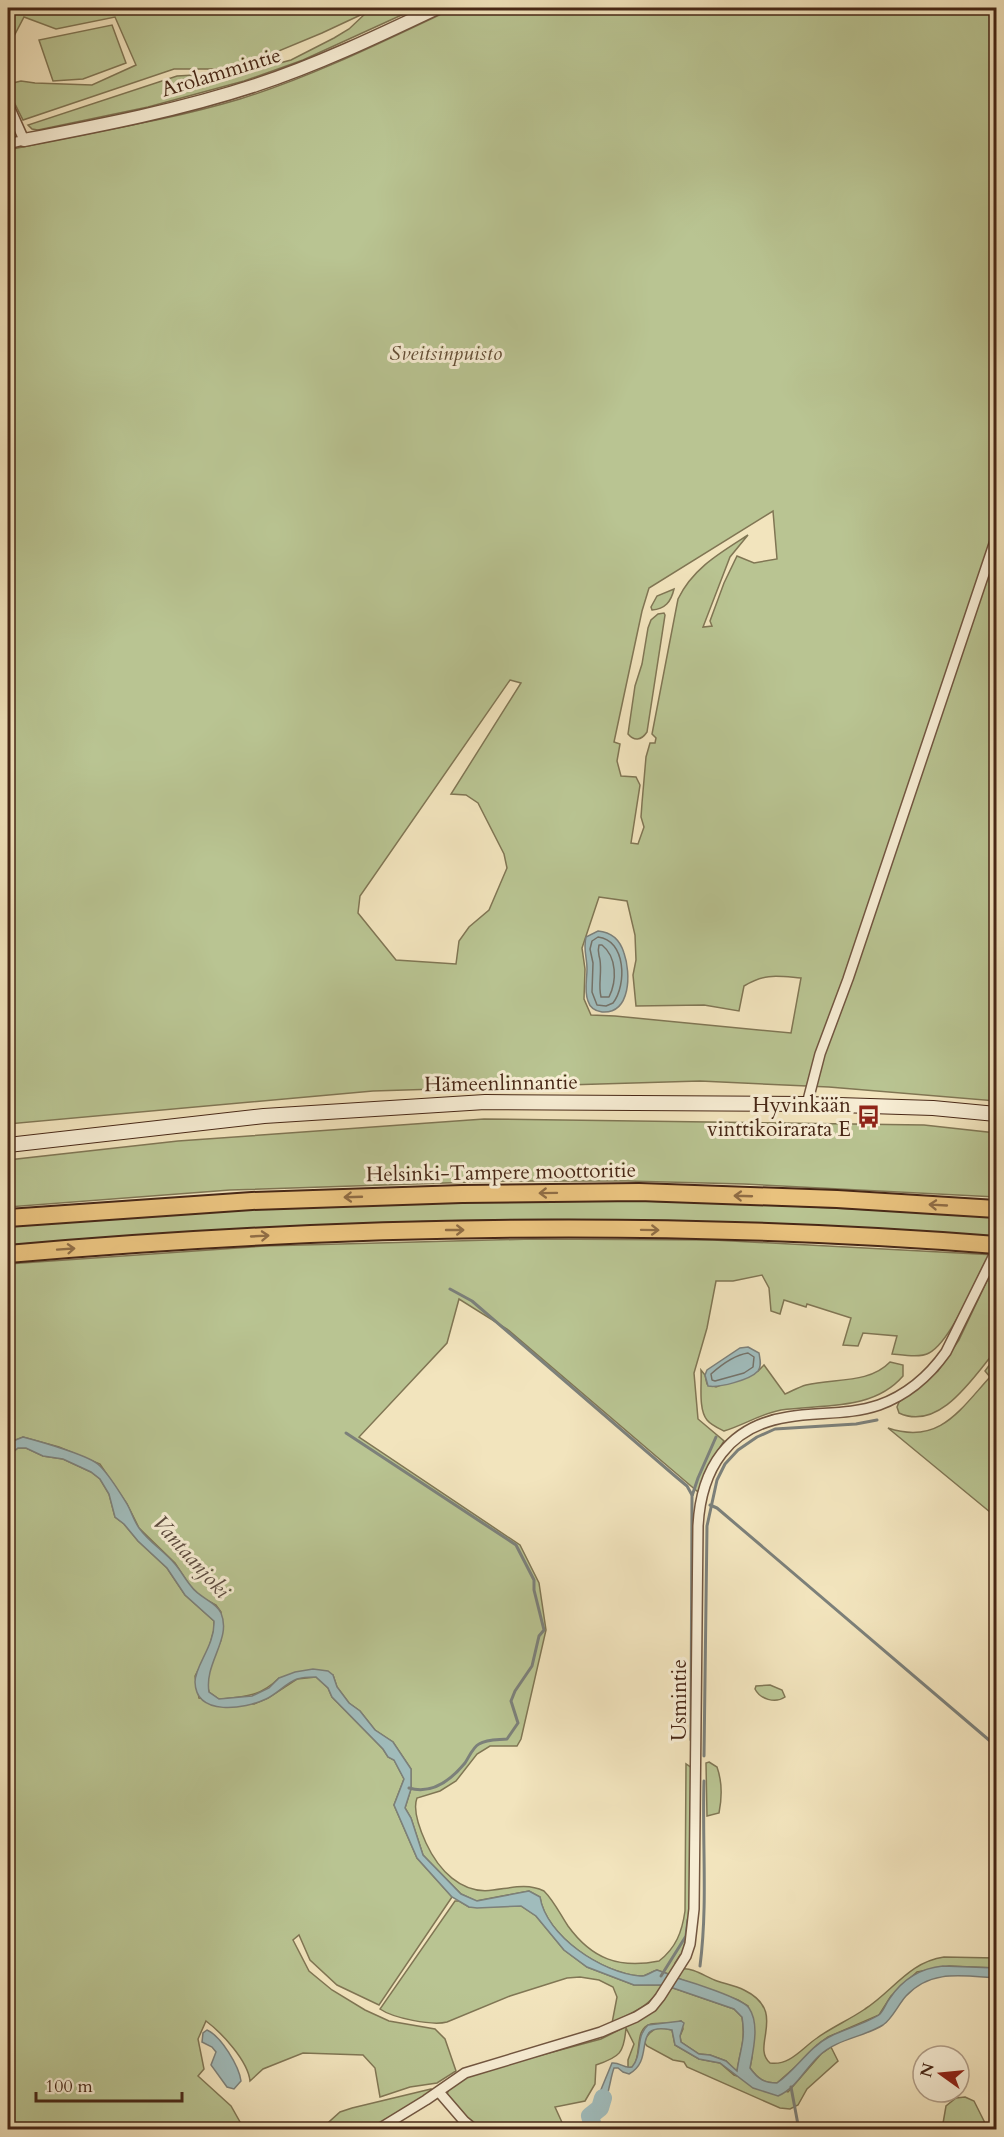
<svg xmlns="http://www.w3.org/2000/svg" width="1004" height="2137" viewBox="0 0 1004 2137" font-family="Cardo,serif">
<rect width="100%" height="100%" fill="#f2e4bd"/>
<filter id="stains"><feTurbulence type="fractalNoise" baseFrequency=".00333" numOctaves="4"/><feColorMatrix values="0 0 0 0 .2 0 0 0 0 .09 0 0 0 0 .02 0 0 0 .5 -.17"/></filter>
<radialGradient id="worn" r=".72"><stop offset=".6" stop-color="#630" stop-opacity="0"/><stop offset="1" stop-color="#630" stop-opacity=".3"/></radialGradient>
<g fill="#b9c492" stroke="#807654" stroke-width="1.5" fill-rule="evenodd">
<path d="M8,8H417L303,60L244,81L148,107L38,130L32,129L28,125L177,76L246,72L291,60L334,38L349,29L367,12L322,33L245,65L219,69H174L23,120L14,102L9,87L13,83L21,81L35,83L92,85L136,65L115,17L56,29L24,17L14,36L8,31Z"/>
<path d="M454,8H996V1101L829,1087L700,1081L373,1091L8,1124V150C85,133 163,122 240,99C314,76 384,41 454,8ZM773,511L777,559L754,563L737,556L724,583L710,621L712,626L703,627L730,557L748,535C720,553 693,568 678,599L652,734L656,738L655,743H650L646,757L642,803L641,817L644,827L638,844L631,843L640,785L636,777L621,776L617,761L620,744L614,742L642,611L649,588ZM510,680L521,683L451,794L466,795L478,803L504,854L507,868L489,910L469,927L459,941L456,964L396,960L358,913L360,896ZM599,897L627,901L635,935L636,960L633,975L636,1006L704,1005L739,1011L744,986C766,973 777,976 801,978L791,1033L615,1016L591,1015L584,999L585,969L582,948Z"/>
<path d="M112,25L126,63L83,79L53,81L39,40Z"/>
<path d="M674,589C671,602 665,609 652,610L651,607L657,596Z"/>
<path d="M664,613L665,615L647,732C641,741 634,741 628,734L635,686L642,664L648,628L651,620L658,614Z"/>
<path d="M484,1119L924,1125L996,1133V1197L744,1184L627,1181H506L230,1190L8,1207V1160L178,1141Z"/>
<path d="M605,1200L754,1204L996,1216V1239C867,1231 738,1222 609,1220C408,1217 208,1230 8,1245V1225L334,1203Z"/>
<path d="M532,1239L713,1240L996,1255V1350C974,1376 940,1432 899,1413L897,1407L899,1402L938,1371L959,1340L994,1266H983C973,1287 949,1343 929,1353C920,1358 903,1355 892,1354L897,1336L863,1333L858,1346L843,1345L851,1318L807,1304L806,1307L784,1300L780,1314L771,1311L769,1288L762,1275L733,1281H716L707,1328L694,1373L698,1419L724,1441L706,1470L698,1492L507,1329L459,1299L447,1343L359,1437L520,1545L539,1583L546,1630L521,1739L517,1746H490L477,1754L456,1781L440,1791L417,1798C412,1811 420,1830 426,1843C438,1869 461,1895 493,1890C511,1888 527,1883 544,1891C554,1901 560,1914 568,1926C592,1959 619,1969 659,1961C676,1948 682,1932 685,1911L686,1764L692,1768L690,1920L682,1956L680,1955L675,1963L676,1966L671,1975L657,1970C650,1972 646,1977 640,1976C602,1973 546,1936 540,1897L529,1891L476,1901L461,1894L423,1855L411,1818L405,1808L411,1789V1769L393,1742L375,1730L360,1711L349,1703L337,1687L333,1675L279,1678C260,1697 244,1697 219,1699L209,1692L207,1684L209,1670L221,1640V1612L216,1605L201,1597L192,1589L175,1563L139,1528L127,1504L100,1464L59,1447L23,1437L8,1443V1264L265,1246Z"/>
<path d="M996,1356V1517L888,1428C939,1445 959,1411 990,1377L985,1371Z"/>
<path d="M890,1362L903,1365V1376C873,1411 823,1404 781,1410C760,1414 744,1425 724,1431C718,1428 711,1425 707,1420C698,1409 702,1384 701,1370L705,1375L707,1384L716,1387L758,1371L764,1365L785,1394C792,1391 799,1387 806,1385C834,1378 869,1384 890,1362Z"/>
<path d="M18,1448H26L43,1456L63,1459L91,1472L100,1479L109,1494L115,1517L124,1524L138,1541L167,1568L185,1595L214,1621V1630L208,1651L195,1676L199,1698L254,1704L268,1698L297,1679L316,1677L328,1688L332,1697L383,1749L388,1757L394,1760L404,1779L394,1805L417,1858L452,1897L379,2005L337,1985L310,1960L299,1935L293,1940L309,1971L332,1990L365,2010L389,2021L435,2029L445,2039L456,2071L437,2083L410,2087L380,2097L375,2068L363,2055L303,2053L263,2069L250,2081C248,2061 222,2033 206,2021L198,2039L204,2069L198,2076L231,2106L244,2129L8,2130V1456Z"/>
<path d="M770,1685L782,1690L785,1697C775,1704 760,1699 755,1689L756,1686Z"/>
<path d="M709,1762L717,1767C722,1781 722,1798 719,1813L707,1816L706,1763Z"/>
<path d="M455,1901H459L469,1907L521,1906L536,1916L564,1950L587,1967L634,1985H664C647,2008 637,2010 612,2023L617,1997L613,1987L599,1980L580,1977L567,1978L510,1996L447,2022C432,2026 393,2018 380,2009Z"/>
<path d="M944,1957L996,1958V1968L949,1966L917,1972L891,1996L879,2015L828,2037L817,2045L802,2061L777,2083C764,2083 758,2079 750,2068L752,2057L748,2006L738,2000L677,1978L682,1969C693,1967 707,1978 717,1981C726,1984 736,1986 744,1990C789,2012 750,2046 770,2063C790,2066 802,2048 817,2038C832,2027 849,2020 865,2009C893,1991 909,1962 944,1957Z"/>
<path d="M670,1987L734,2009L742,2017C746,2041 740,2050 737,2072L726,2061L710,2055L699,2054L681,2042L680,2036L683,2029L681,2021C671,2025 661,2022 651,2024C633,2029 643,2054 633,2067L628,2068V2060L634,2044L626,2028C624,2053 620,2057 596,2065L595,2084L585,2101L555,2107L565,2129H481L466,2119L447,2096C448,2083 460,2079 471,2074L601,2039L639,2020Z"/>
<path d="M659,2027L672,2030L675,2045L699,2059L720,2063L734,2075L788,2092L821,2054L831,2047L838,2061L807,2089L798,2105L790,2109L780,2108L687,2067L684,2062L673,2060L647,2046L644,2042C647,2034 651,2030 659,2027Z"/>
<path d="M431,2089V2092L370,2129L320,2130L340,2112L352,2108Z"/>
<path d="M965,2097L974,2101L988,2129H942L946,2106L956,2098Z"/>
</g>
<g fill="#a0bcbc" stroke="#7c807a" stroke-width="1.5">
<path d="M598,931C611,932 620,940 624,953C631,973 631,1014 602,1012C595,1011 590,1008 588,1001C584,991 587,979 587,969C587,957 583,949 586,937Z"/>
<path d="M748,1347L759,1353C760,1359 762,1366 758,1371C750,1380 719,1388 708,1386L705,1375L707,1370L740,1348Z"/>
<path d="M23,1437C38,1441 92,1456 100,1466C110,1476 119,1491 127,1504C131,1511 134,1521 139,1528C149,1542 164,1551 175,1564C181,1571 185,1579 191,1586C199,1598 217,1602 221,1613C232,1639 204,1663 209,1692L219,1699L252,1696L269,1688L279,1678L295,1672L313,1669L328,1671L333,1675L337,1687L349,1703L360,1711L375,1730L393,1742L411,1769V1789L405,1808L411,1818L423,1855L461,1894L477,1901L529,1891L540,1897C546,1936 602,1973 640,1976C646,1977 650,1972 657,1970L671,1975L664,1985H634L587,1967L564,1950L536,1916L521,1906L477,1908L469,1907L452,1897L417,1858L394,1805L404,1779L394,1760L388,1757L383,1749L332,1697L328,1688L316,1677C310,1677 303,1677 297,1679C286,1683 277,1694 266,1699C245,1709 196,1717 195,1682C195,1665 215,1646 214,1621L185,1595L167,1568L138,1541L124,1524L115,1517L109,1494L100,1479L91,1472L63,1459L43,1456L26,1448H18L8,1456V1443Z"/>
<path d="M943,1966L996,1968V1978C963,1976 931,1969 906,1996C898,2005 892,2019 883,2025C864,2037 837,2039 820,2055C805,2068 797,2088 778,2096L753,2088L720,2063L699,2059L675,2045L672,2030C629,2021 657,2059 629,2074L623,2072L618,2068H614C608,2084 609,2113 589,2116L598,2107L600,2092L612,2063C620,2062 624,2069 632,2067C643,2054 635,2037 648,2025L681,2021L684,2023L680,2036L681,2042L699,2054L710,2055L726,2061L737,2071C740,2049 746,2040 742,2017L734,2009L670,1987L677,1978C691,1982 742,1998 749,2008C760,2024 753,2051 750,2068C758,2079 764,2083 777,2083C796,2070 809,2047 829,2037C840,2031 872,2021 880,2014C884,2010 886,2003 890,1998C903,1979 921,1968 943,1966Z"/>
<path d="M207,2030C221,2036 239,2066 241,2081L234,2089L227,2087L211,2065L216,2052L212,2047L202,2042L203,2033Z"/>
</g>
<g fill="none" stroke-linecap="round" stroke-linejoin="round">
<g stroke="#747269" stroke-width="1.5">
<path d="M598,937C626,940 627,985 613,1003L606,1006L597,1005L592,992L593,963L590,949L592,941Z"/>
<path d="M602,945C617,957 617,981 609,997H601C598,985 602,973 600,960C599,954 597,952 599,945Z"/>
<path d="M748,1353L754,1357L753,1367L744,1373L715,1381L712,1380L711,1374C721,1365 735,1355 748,1353Z"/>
</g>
<g stroke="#7c807a" stroke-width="3">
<path d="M450,1289L472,1301L675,1476L687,1486L692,1495"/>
<path d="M346,1433L516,1545L534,1580V1590L544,1630L539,1636L532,1666L515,1691L511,1701L518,1723L507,1739C498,1740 487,1739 479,1744C473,1747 469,1757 465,1763C451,1780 432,1795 409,1788"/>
<path d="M710,1505L717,1508L996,1746"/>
<path d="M691,1740L692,1496L698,1478L716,1437"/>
<path d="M704,1756L707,1526L717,1480L725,1464L738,1450L757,1437L775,1429L856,1424L877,1420"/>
<path d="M700,1966C708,1904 702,1843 704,1781"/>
<path d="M661,1976L686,1936L688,1920"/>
<path d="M791,2087L799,2130"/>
</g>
<path stroke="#a0bcbc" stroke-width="18" d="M594,2130L590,2116L600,2108L603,2098"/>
<defs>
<g id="minor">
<path d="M8,104L24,140L8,144"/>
<path d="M807,1104L820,1054L848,979L996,538"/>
<path d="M439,2092L464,2121L475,2130"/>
<path d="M377,2130L426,2100L465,2073L601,2032L636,2017L652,2007L660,1997L686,1956L690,1944L694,1909L698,1526C701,1469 728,1426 788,1417C818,1412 850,1415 879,1405C907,1395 929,1376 946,1352L996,1251"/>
</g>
<path id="tertiary" d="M24,140C102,125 180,110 256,85C317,65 378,36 437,8"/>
<path id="secondary" d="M8,1145L264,1116L485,1102L807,1104L933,1108L996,1114"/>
<g id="motorway">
<path d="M8,1218L252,1201L462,1194L639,1192L837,1199L996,1209"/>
<path d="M8,1254C336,1225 668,1219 996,1245"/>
</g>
</defs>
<use href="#minor" stroke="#725640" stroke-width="12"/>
<use href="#tertiary" stroke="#725640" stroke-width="15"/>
<use href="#secondary" stroke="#472716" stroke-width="16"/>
<use href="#motorway" stroke="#472716" stroke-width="20"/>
<use href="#minor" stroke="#f7edd4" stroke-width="9"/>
<use href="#tertiary" stroke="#f7edd4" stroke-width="12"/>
<use href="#secondary" stroke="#f7edd4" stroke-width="14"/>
<use href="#motorway" stroke="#e9c27e" stroke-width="16"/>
</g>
<defs><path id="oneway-shaft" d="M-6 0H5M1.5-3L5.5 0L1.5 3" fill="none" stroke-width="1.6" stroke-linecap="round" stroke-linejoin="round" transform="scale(1.5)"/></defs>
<g stroke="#906d45">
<use href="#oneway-shaft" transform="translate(548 1193) rotate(179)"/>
<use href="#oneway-shaft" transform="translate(743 1196) rotate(-178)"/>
<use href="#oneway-shaft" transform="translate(353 1197) rotate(178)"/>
<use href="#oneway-shaft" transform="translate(938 1205) rotate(-177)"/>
<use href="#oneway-shaft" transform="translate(455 1230)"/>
<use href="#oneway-shaft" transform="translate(650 1230) rotate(1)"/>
<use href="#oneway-shaft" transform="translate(260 1236) rotate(-3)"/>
<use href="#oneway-shaft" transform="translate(66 1249) rotate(-4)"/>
</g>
<defs>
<symbol id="bus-bare" viewBox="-9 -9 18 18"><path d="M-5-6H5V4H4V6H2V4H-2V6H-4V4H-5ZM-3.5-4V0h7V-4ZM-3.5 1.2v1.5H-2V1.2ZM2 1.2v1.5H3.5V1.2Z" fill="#8f2418" stroke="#f7edd4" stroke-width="2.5" paint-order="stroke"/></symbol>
</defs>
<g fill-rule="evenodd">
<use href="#bus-bare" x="852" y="1100" width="33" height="33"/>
</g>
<g text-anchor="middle" stroke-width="6" stroke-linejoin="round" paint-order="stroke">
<g font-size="21" fill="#472716" stroke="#f7edd4">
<text transform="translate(221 72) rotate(-17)" y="7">Arolammintie</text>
<text transform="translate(501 1083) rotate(-1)" y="7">Hämeenlinnantie</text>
<text transform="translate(501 1172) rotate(-1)" y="7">Helsinki-Tampere moottoritie</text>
<text transform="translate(679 1700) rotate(-90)" y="7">Usmintie</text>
</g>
<g font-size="21" font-style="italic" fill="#644e35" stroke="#f7edd4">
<text x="446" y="360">Sveitsinpuisto</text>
</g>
<g font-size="21" fill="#472716" stroke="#f7edd4" text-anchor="end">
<text x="851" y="1112">Hyvinkään<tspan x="851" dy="24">vinttikoirarata E</tspan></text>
</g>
<g font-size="22" font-style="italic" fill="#5d4c40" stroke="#f7edd4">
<text transform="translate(192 1556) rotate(48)" y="8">Vantaanjoki</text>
</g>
</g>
<rect width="1004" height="2137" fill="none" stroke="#f2e4bd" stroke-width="30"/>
<rect x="9" y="9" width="986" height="2119" fill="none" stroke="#472716" stroke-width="3"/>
<rect x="15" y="15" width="974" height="2107" fill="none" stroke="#472716" stroke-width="1.5"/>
<g transform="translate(941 2074) rotate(285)"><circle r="28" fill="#f7edd4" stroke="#b19e88" stroke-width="1.5"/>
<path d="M0-4.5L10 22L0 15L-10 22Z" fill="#8f2418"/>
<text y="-9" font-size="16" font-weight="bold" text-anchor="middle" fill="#472716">N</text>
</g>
<path d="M36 2092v9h146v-9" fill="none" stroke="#472716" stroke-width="3"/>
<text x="45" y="2092" font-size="18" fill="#472716" stroke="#f7edd4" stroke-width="4.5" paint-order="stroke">100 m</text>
<rect width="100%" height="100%" filter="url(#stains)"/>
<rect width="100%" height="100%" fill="url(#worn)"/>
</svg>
